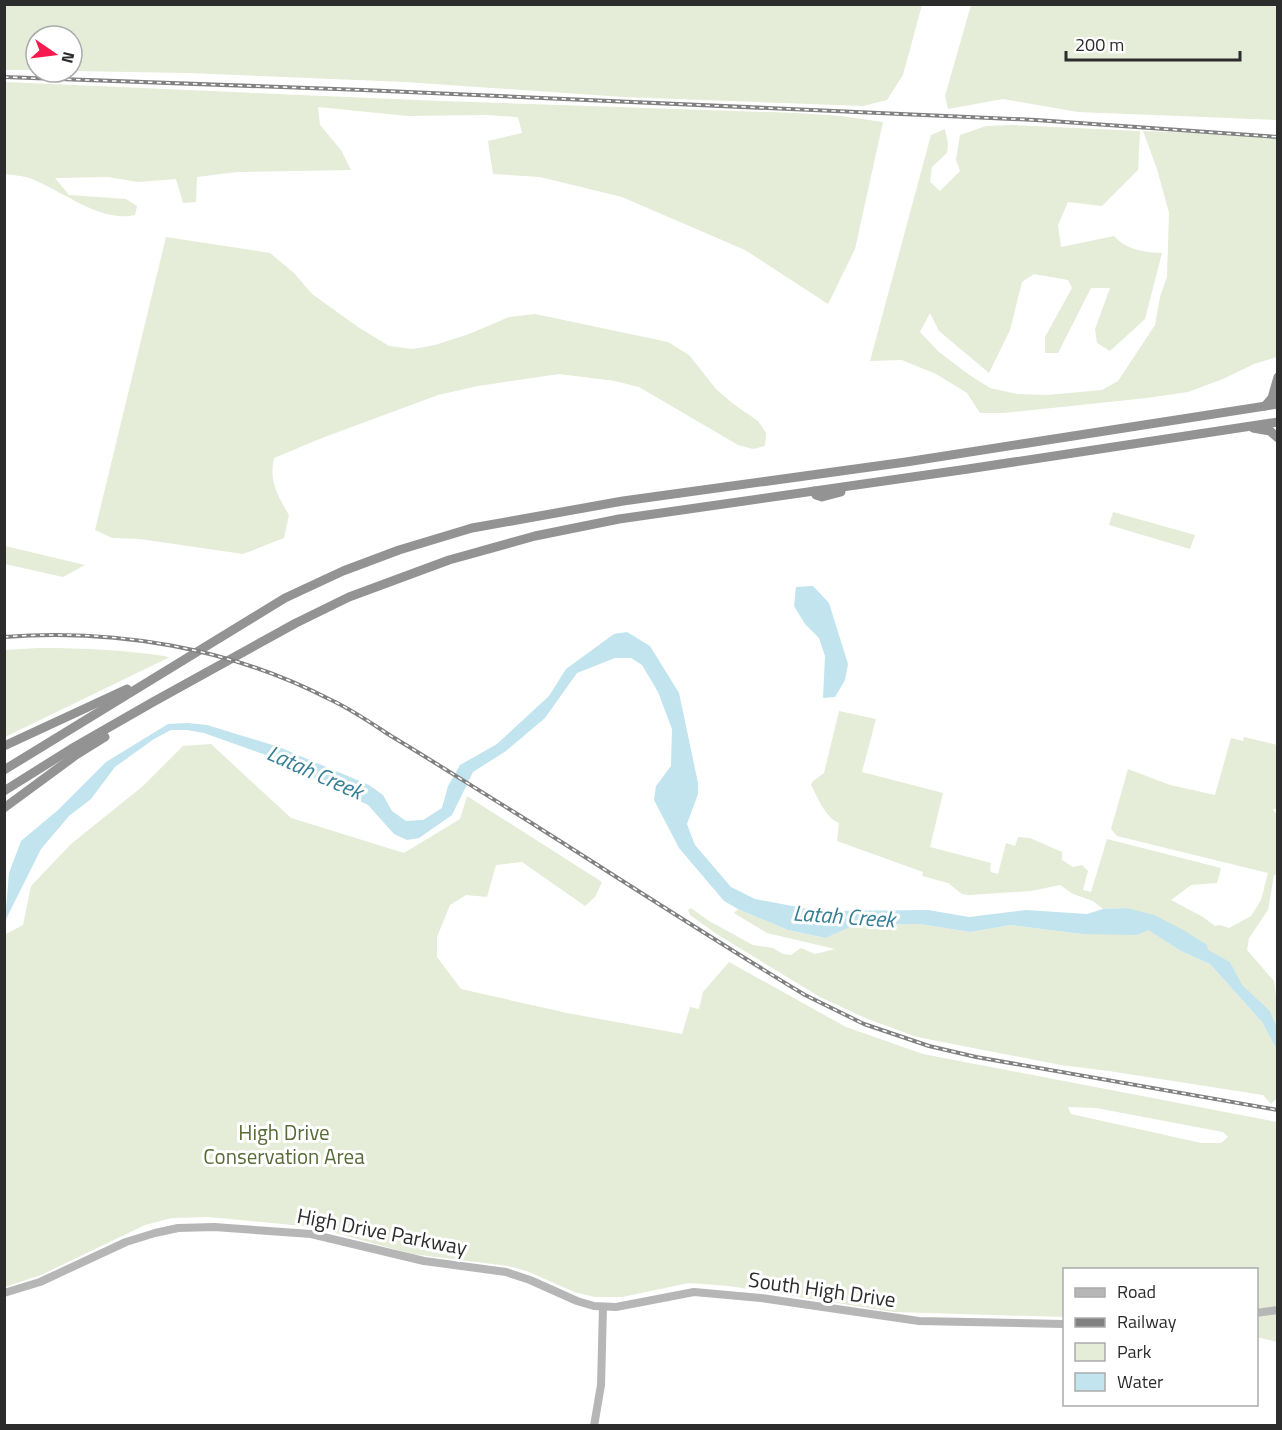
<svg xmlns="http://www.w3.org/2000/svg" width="1282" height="1430" viewBox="0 0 1282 1430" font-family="'Titillium Web',sans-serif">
<rect width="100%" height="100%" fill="#fff"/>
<g fill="#e5ecd7" fill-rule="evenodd">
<path d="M5,4H922V5L903,75L887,100L863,106L623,97L405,82L189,73L72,71V36H36V70H5Z"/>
<path d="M971,5H1277V120L1078,112L1003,99L948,109L945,96Z"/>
<path d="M5,82L440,101L796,113L841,116L883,122L855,249L828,304L745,250L622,197L540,177L493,174L488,141L522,133L518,117L485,115L408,116L318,107L320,125L341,150L351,170L237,172L197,177L196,202L183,203L176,179L138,182L108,177L55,178L69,195L126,199L137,206L135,215C100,223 63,191 32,179C24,176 13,175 5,174Z"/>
<path d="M1012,125L1140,131L1138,170L1102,206L1068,202L1058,225L1061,247L1114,236C1127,250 1143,252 1162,253L1145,319L1110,351L1097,343L1095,329L1110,288H1091L1058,353H1045V337L1072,288L1068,280L1034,274L1022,282L1010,330L989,373L939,331L930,313L920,332L939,352L968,374L990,388L1017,394L1047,395L1102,390L1118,381L1155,325L1160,297L1167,277L1169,213L1157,169L1143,131L1277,136V357L1254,364L1223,379L1188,392L1147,398L1003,413H980L967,393L936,374L902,360L870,361L931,135L945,129L948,144L947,153L932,167L930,182L940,191L960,171L956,160L960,135L986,126Z"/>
<path d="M166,237L270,253L294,273L312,294L358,327L389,346L413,349L435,345L469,334L509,317L535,314L668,342L689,355L716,389L732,403L758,421L766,433L765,446L753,449L738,445L639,387L615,381L559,374L478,386L438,395L322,438L274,458C269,481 277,495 289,515L284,538L243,554L140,539L112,538L95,530Z"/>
<path d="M1113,512L1195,535L1190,549L1109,525Z"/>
<path d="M5,546L85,565L63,577L5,564Z"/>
<path d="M39,648C84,648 127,650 170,657L5,737V650Z"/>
<path d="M839,711L876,719L862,772L943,793L930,847L991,863L990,868L991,872L998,874L1006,843L1015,846L1018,837L1030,838L1062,852V860L1073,867L1082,865L1088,871L1083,890L1091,892L1107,839L1221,868L1217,883L1191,885L1171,900L1203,917L1215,926L1220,925L1229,928L1251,916L1261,900L1268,873L1117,836L1111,829L1128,769L1170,785L1215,795L1231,738L1243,741L1244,737L1277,745V809H1273L1277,815V875H1274L1268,910L1249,938L1247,950L1274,981L1277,1004V1027L1270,1011L1241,985L1230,962L1126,908L1103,909L1093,901L1073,894L1060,885L1031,891L969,895L962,894L948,883L922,876L923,872L837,841L839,823C825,817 818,798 811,785L813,781L824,773Z"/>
<path d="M211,744L291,818L404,853L460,819L467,796L602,882L595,897L585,906L522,862L496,865L487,897L466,895L450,905L437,937V957L461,989L567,1013L682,1034L690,1007L699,1009L703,992L729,962L846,1027L923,1054L1277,1122V1342L1257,1337L1256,1270H1064V1317L894,1312L729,1286L689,1283L622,1297H595L574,1292L527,1271L508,1266L412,1254L313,1227L209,1217L172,1218L145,1225L41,1275L5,1287L4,935L23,925L31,886L71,844L143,786L183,746ZM1068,1107L1096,1108L1223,1132L1228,1137L1221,1143H1201L1071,1114Z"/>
<path d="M691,908L709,921L753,945L773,948L783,954L791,955L801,948L815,954L835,949L767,933L734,913L738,909L788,930L824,938L855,925L920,924L970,932L1011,925L1082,934L1148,930L1181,951L1210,964L1262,1022L1277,1050V1098L1271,1104L1263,1095L1109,1071L1061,1065L917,1037L865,1018L820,997L718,935L690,915L688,910Z"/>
</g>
<g fill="#c1e4ee">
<path d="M813,586L829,603L848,664L845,680L835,697L823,698L825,656L819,638L805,624L794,606L796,587Z"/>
<path d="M627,632L650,646L679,693L698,783V794L687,824L695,845L731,887L755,899L819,911L928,910L969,917L1026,910L1087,914L1103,909L1126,908L1154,915L1185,931L1207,945L1208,950L1230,962L1242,985L1270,1011L1277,1027V1050L1262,1022L1210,964L1181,951L1148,930L1137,935L1082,934L1011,925L970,932L920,924L855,925L825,938L788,930L738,909L724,901L679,848L654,800L656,786L671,766L672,729L658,692L642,665L631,658H615L577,673L545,718L506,751L473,772L452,815L419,838L407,840L394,834L368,805L277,759L204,733L187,730H171L154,739L115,767L91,799L69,816L41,849L5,921L9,873L21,841L58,810L106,762L168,724L188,723L207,725L279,747L369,785L383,795L392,811L406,821L423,820L442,808L448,786L460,765L497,744L549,696L566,669L614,634Z"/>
</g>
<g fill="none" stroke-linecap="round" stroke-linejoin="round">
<g stroke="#b6b6b6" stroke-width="8">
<path d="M4,1293L40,1282L126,1242L155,1233L178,1228L214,1227L311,1234L424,1261L506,1272L530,1280L577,1301L594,1306L616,1307L694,1292L761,1298L919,1321L1064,1324"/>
<path d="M1256,1313L1278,1310"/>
<path d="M594,1426L601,1385L603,1307"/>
</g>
<g stroke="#939393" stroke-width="9">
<path d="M1265,406L1272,398L1278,377"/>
<path d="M1253,428L1270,431L1278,438"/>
<path d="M814,491L816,495L822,497L841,492"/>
<path d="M4,746L127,689"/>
<path d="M4,770L285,598L343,571L399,550L472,528L623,501L906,462L1278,404"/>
<path d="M4,791L71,749L153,702L296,623L349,597L449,560L535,536L619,519L968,469L1278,422"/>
<path d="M4,808L76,755L105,737"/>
</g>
<defs>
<g id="rail">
<path d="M4,77L363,90L1036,120L1278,137"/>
<path d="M4,637C115,628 230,648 329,699C351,709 371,723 391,736C433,761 473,787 514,812C611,873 707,936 805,995L864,1024L929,1046L976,1057L1278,1110"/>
</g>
</defs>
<use href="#rail" stroke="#818181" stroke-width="4"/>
<use href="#rail" stroke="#fff" stroke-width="1.5" stroke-dasharray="4.5" stroke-linecap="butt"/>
</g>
<g text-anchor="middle" stroke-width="6" stroke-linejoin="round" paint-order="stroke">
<g font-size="21" fill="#576b36" stroke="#fff">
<text x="284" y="1140">High Drive<tspan x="284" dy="24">Conservation Area</tspan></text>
</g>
<g font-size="21" fill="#2c2c2c" stroke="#fff">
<text transform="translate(382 1232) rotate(11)" y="7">High Drive Parkway</text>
<text transform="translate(822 1290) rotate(8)" y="7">South High Drive</text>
</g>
<g font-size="22" font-style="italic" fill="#337e95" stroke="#fff">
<text transform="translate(315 772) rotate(24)" y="8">Latah Creek</text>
<text transform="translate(844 916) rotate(4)" y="8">Latah Creek</text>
</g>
</g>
<rect width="1282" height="1430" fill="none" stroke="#2c2c2c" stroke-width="12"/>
<rect x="1063" y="1268" width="195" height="138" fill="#ffffff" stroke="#ababab" stroke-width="1.5"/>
<rect x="1075" y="1288" width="30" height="9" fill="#b6b6b6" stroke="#ababab" stroke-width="1.5"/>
<text x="1117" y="1298" font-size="18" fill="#2c2c2c">Road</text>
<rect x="1075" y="1318" width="30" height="9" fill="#818181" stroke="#ababab" stroke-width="1.5"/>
<text x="1117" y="1328" font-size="18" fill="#2c2c2c">Railway</text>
<rect x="1075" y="1343" width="30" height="18" fill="#e5ecd7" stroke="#ababab" stroke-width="1.5"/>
<text x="1117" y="1358" font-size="18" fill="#2c2c2c">Park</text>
<rect x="1075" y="1373" width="30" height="18" fill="#c1e4ee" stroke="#ababab" stroke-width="1.5"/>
<text x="1117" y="1388" font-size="18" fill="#2c2c2c">Water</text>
<g transform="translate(54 54) rotate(104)"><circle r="28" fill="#ffffff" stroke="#ababab" stroke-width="1.5"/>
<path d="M0-4.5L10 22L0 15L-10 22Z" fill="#f61b4e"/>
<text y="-9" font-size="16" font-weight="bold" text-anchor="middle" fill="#2c2c2c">N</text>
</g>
<path d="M1066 51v9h174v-9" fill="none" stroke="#2c2c2c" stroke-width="3"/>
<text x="1075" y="51" font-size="18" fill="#2c2c2c" stroke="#ffffff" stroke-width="4.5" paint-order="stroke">200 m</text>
</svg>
